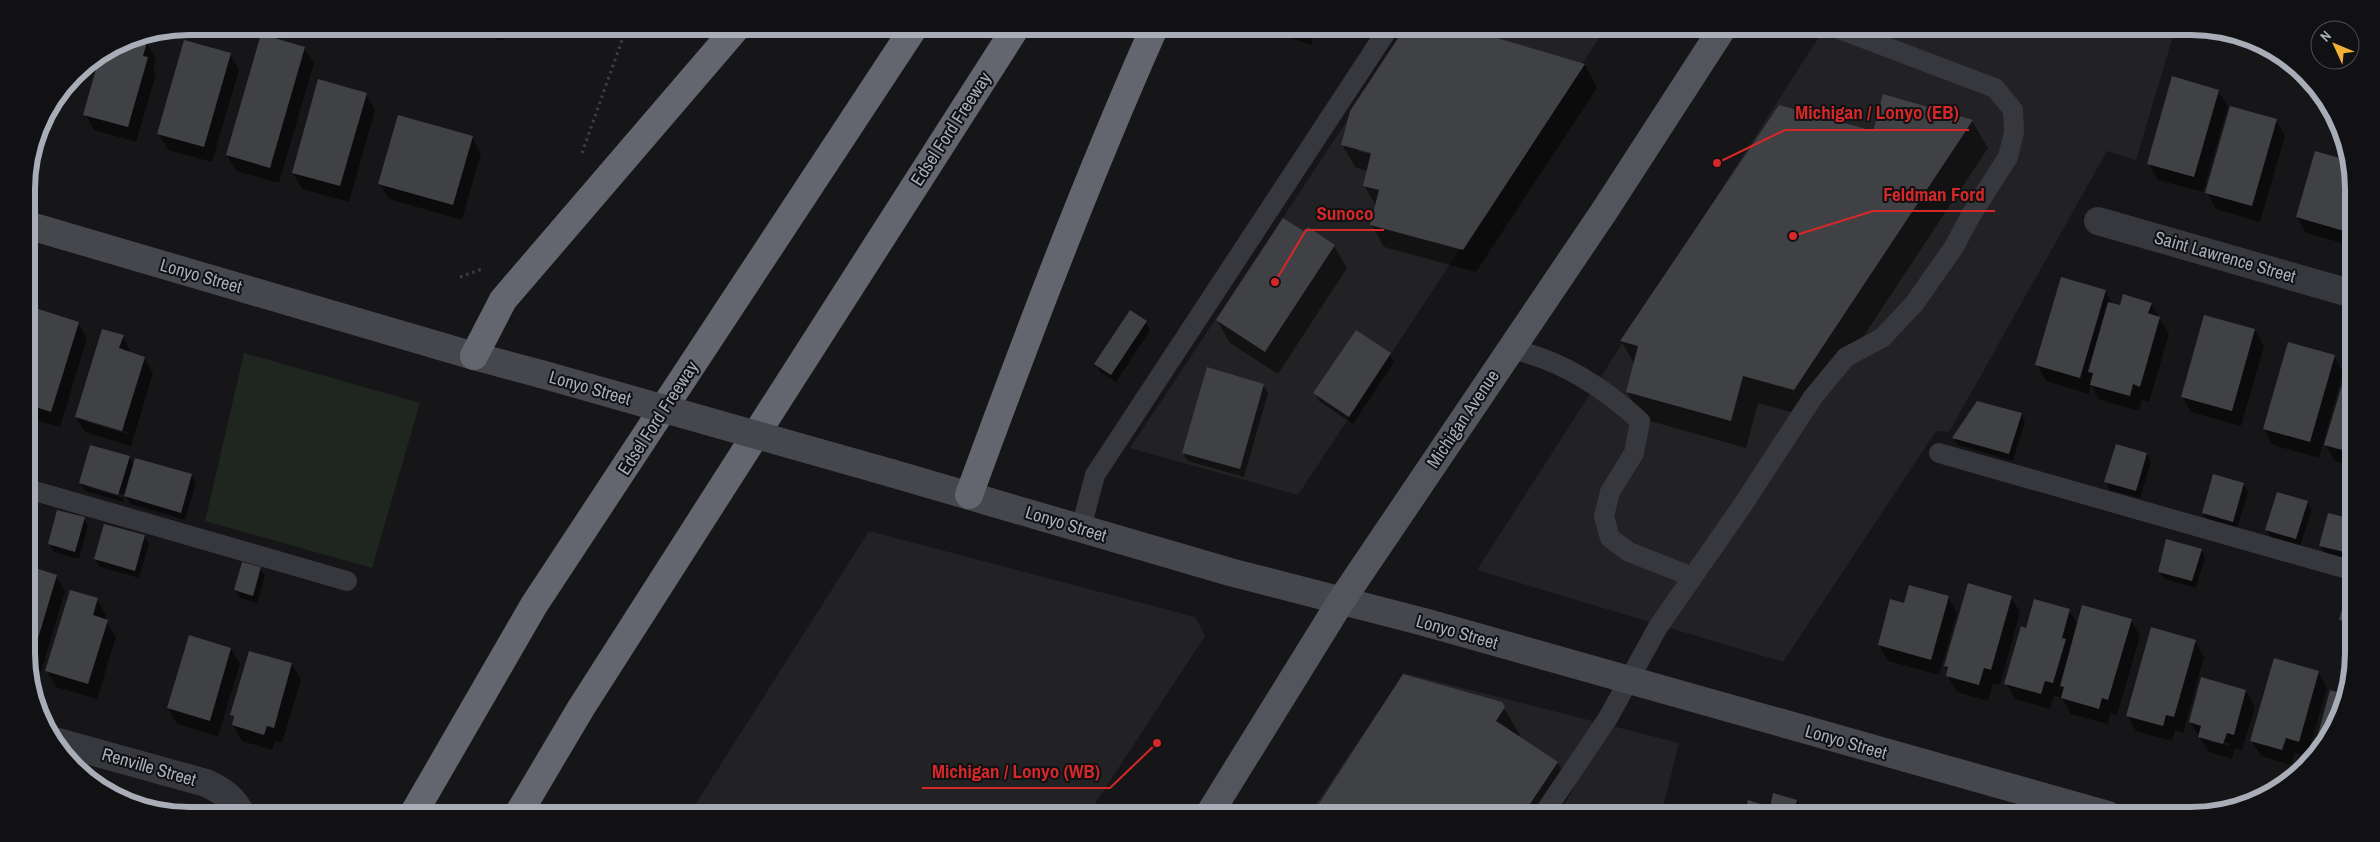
<svg xmlns="http://www.w3.org/2000/svg" width="2380" height="842" viewBox="0 0 2380 842" font-family="'Archivo Narrow',sans-serif">
<rect width="100%" height="100%" fill="#161618"/>
<g fill="#222225">
<path d="M1410,26H1607L1298,495L1130,448Z"/>
<path d="M1826,26H2176L2136,160L2107,151L1949,432L1936,431L1783,662L1477,570Z"/>
<path d="M869,531L1195,617L1205,636L1087,816H688Z"/>
<path d="M1404,673L1679,743L1661,816H1308Z"/>
</g>
<path fill="#1e261f" d="M244,353L420,403L372,568L205,521Z"/>
<g fill="#0007" fill-rule="evenodd">
<path d="M466,26H507L503,41L469,31Z"/>
<path d="M1255,26H1317L1311,45Z"/>
<path d="M1408,26H1492L1486,36L1585,65L1597,88L1476,272L1384,247L1371,224L1376,206L1364,185L1368,171L1355,167L1342,144ZM1358,148L1378,154L1377,156L1358,151Z"/>
<path d="M130,38L147,43L156,59L153,68L156,74L136,142L94,130L85,114L102,54Z"/>
<path d="M304,48L314,63L279,183L236,171L227,155Z"/>
<path d="M230,54L239,70L212,162L168,150L159,134Z"/>
<path d="M2218,91L2228,106L2203,192L2158,180L2149,164Z"/>
<path d="M366,94L375,110L349,202L302,189L293,173Z"/>
<path d="M2276,120L2285,136L2260,222L2216,209L2207,193Z"/>
<path d="M1972,121L1988,148L1810,417L1758,403L1746,448L1643,419L1627,392L1635,365L1621,341L1874,133Z"/>
<path d="M472,137L481,153L462,220L389,199L379,183Z"/>
<path d="M2315,152L2351,162L2353,246L2306,233L2297,217Z"/>
<path d="M1306,234L1334,246L1347,268L1278,374L1230,343L1217,320Z"/>
<path d="M2105,291L2113,304L2121,307L2151,304L2169,334L2149,402L2142,400L2139,411L2100,400L2091,385L2089,394L2046,381L2037,365Z"/>
<path d="M2205,316L2255,330L2264,346L2241,426L2191,412L2182,396Z"/>
<path d="M1146,322L1150,330L1116,382L1100,372L1096,364Z"/>
<path d="M78,323L87,338L60,427L38,421L35,428L28,426L27,326Z"/>
<path d="M123,336L131,354L144,358L153,373L131,446L85,432L76,417ZM87,419L128,432L127,434L87,422Z"/>
<path d="M1390,354L1394,362L1353,424L1319,401L1315,393Z"/>
<path d="M2334,356L2343,372L2319,458L2273,445L2264,429Z"/>
<path d="M2353,360V466L2335,461L2326,445Z"/>
<path d="M1263,385L1268,393L1244,477L1188,461L1183,453Z"/>
<path d="M2021,414L2025,422L2013,461L1958,445L1953,438Z"/>
<path d="M28,430L35,432L39,440L28,477Z"/>
<path d="M2147,454L2151,462L2140,498L2110,490L2106,482Z"/>
<path d="M129,457L134,466L191,475L196,483L185,520L130,504L125,495L85,484V486L124,498L123,502L85,491L81,483Z"/>
<path d="M2243,484L2248,492L2237,529L2207,521L2203,513Z"/>
<path d="M2307,502L2312,510L2300,546L2271,538L2266,530Z"/>
<path d="M2329,514L2353,521V561L2325,553L2320,545Z"/>
<path d="M84,518L88,526L79,559L54,552L49,544Z"/>
<path d="M144,536L149,544L139,578L100,567L95,559Z"/>
<path d="M2201,550L2205,558L2196,588L2164,579L2159,572Z"/>
<path d="M29,568L56,576L65,591L38,682L29,680Z"/>
<path d="M260,568L265,576L257,603L240,598L235,590Z"/>
<path d="M2354,590V630L2345,627L2341,620Z"/>
<path d="M1948,597L1957,613L1939,675L1888,661L1879,645L1891,601L1905,605Z"/>
<path d="M2011,597L2020,612L2000,685L1993,683L1988,701L1957,692L1948,676L1949,671L1945,666Z"/>
<path d="M97,599L106,615L105,620L116,637L97,699L56,687L47,671Z"/>
<path d="M2069,610L2078,625L2131,620L2140,636L2117,715L2110,713L2108,724L2071,714L2062,698L2054,696L2050,709L2015,699L2006,683L2027,629Z"/>
<path d="M2195,641L2204,657L2183,733L2175,730L2172,741L2136,731L2127,715Z"/>
<path d="M231,649L240,664L218,736L177,724L168,708Z"/>
<path d="M292,664L301,680L282,743L275,741L272,750L242,741L233,725L234,720L232,715Z"/>
<path d="M2318,672L2327,688L2307,757L2295,753L2291,765L2261,756L2252,741Z"/>
<path d="M2246,691L2255,707L2242,750L2235,748L2232,759L2209,752L2190,722ZM2208,738L2230,744L2229,746L2208,741Z"/>
<path d="M1501,703L1520,735L1519,737L1557,762L1573,790L1556,816H1312Z"/>
<path d="M1797,801L1805,815H1745L1749,802L1771,808Z"/>
</g>
<g fill="#404145">
<path d="M474,26H501L499,34Z"/>
<path d="M1406,26H1465L1463,28L1585,64L1463,250L1370,225L1379,190L1363,186L1371,153L1341,145L1350,111Z"/>
<path d="M261,34L305,47L270,168L226,155Z"/>
<path d="M133,37L147,42L143,56L148,57L128,127L83,115L100,55L127,39Z"/>
<path d="M184,40L231,53L204,147L157,134Z"/>
<path d="M2172,76L2219,90L2194,177L2147,164Z"/>
<path d="M318,79L367,93L340,186L292,173Z"/>
<path d="M1883,94L1973,120L1794,390L1743,376L1731,421L1626,392L1638,346L1620,341L1779,105L1873,131Z"/>
<path d="M2230,106L2277,119L2252,206L2205,193Z"/>
<path d="M398,115L473,136L453,205L378,184Z"/>
<path d="M2315,151L2350,161L2352,202L2344,231L2296,217Z"/>
<path d="M1283,218L1305,232L1308,227L1335,245L1265,352L1216,320Z"/>
<path d="M2061,277L2106,290L2080,378L2035,365Z"/>
<path d="M2123,294L2152,303L2148,313L2160,317L2140,387L2133,384L2130,396L2090,385L2093,373L2088,372L2108,302L2120,305Z"/>
<path d="M32,307L79,322L51,412L29,405L28,409L27,321Z"/>
<path d="M1130,310L1147,321L1111,375L1094,364Z"/>
<path d="M2204,315L2255,329L2232,411L2181,397Z"/>
<path d="M102,329L124,335L119,348L145,357L122,431L75,417Z"/>
<path d="M1356,330L1391,353L1349,417L1313,393Z"/>
<path d="M2288,342L2335,355L2310,442L2263,429Z"/>
<path d="M2350,358L2353,359V453L2324,445Z"/>
<path d="M1207,367L1264,384L1240,469L1182,453Z"/>
<path d="M1977,401L2022,413L2009,454L1952,438Z"/>
<path d="M28,429L35,431L29,455H28Z"/>
<path d="M2116,444L2147,453L2136,491L2104,482Z"/>
<path d="M90,445L130,456L118,495L79,483Z"/>
<path d="M135,458L192,474L181,513L124,496Z"/>
<path d="M2213,474L2244,483L2233,522L2202,513Z"/>
<path d="M2277,492L2308,501L2296,539L2265,530Z"/>
<path d="M57,510L85,517L75,552L48,544Z"/>
<path d="M2328,513L2353,519V554L2319,546Z"/>
<path d="M104,524L145,535L135,571L94,559Z"/>
<path d="M2166,539L2202,549L2192,581L2158,572Z"/>
<path d="M242,562L261,567L253,596L234,590Z"/>
<path d="M29,566L57,575L30,665H29Z"/>
<path d="M1968,583L2012,596L1991,670L1984,668L1979,685L1946,676L1948,667L1944,666Z"/>
<path d="M1909,585L1949,596L1931,660L1878,645L1890,599L1904,603Z"/>
<path d="M2348,587L2354,589V624L2339,620Z"/>
<path d="M70,590L98,598L93,615L108,620L88,684L45,671Z"/>
<path d="M2034,599L2070,609L2062,638L2066,639L2053,683L2045,681L2041,694L2004,684L2021,626L2026,628Z"/>
<path d="M2082,605L2132,619L2108,700L2102,698L2099,709L2061,698L2064,687L2060,686Z"/>
<path d="M2151,627L2196,640L2174,717L2166,715L2163,726L2126,716Z"/>
<path d="M189,635L231,648L210,721L167,708Z"/>
<path d="M249,651L292,663L274,728L267,726L264,735L232,725L234,716L230,715Z"/>
<path d="M2274,658L2319,671L2299,742L2286,738L2282,750L2250,741Z"/>
<path d="M1403,674L1502,702L1505,707L1496,721L1558,762L1522,816H1311Z"/>
<path d="M2201,677L2246,690L2234,735L2227,733L2223,744L2198,737L2201,726L2189,722Z"/>
<path d="M2330,690L2347,695L2345,705L2326,743L2311,760Z"/>
<path d="M1773,793L1797,800L1793,815H1744L1748,800L1770,807Z"/>
<path d="M1834,809L1856,815H1832Z"/>
</g>
<g fill="none" stroke-linecap="round" stroke-linejoin="round">
<g stroke="#3d3f44" stroke-width="3" stroke-dasharray="2.5 4" stroke-linecap="butt">
<path d="M582,153L627,26"/>
<path d="M460,277L482,269"/>
</g>
<g stroke="#37383d" stroke-width="20">
<path d="M1510,349C1560,359 1603,387 1640,421L1634,453L1610,492L1604,516L1610,538L1629,552L1693,577"/>
<path d="M1939,453L2354,571"/>
<path d="M28,489L347,581"/>
<path d="M1081,528L1095,475L1390,26"/>
<path d="M1542,816L1608,718L1658,627L1744,503L1813,397L1846,357L1882,338L1914,304L1954,247L1971,215L2008,157L2014,132L2013,110L1995,88L1831,26"/>
</g>
<g stroke="#37383d" stroke-width="28">
<path d="M2098,221L2353,294"/>
<path d="M58,742L206,783C223,791 234,798 242,816"/>
</g>
<g stroke="#45474d" stroke-width="28">
<path d="M27,225L474,356L541,374"/>
<path d="M891,473L1230,572L1424,622L2108,815"/>
</g>
<path stroke="#53555c" stroke-width="28" d="M1208,816L1341,601L1605,210L1724,26"/>
<g stroke="#63666e" stroke-width="28">
<path d="M474,356L503,300L738,26"/>
<path d="M969,495C1027,337 1087,179 1155,26"/>
<path d="M412,816L534,605L915,26"/>
<path d="M517,816L581,708L1017,26"/>
</g>
<path stroke="#45474d" stroke-width="28" d="M541,374L891,473"/>
</g>
<g text-anchor="middle" stroke-width="4" stroke-linejoin="round" paint-order="stroke">
<g font-size="18" fill="#a8adb8" stroke="#111113">
<text transform="translate(951 129) rotate(-57)" y="6">Edsel Ford Freeway</text>
<text transform="translate(2225 257) rotate(16)" y="6">Saint Lawrence Street</text>
<text transform="translate(201 276) rotate(16)" y="6">Lonyo Street</text>
<text transform="translate(590 388) rotate(16)" y="6">Lonyo Street</text>
<text transform="translate(658 418) rotate(-57)" y="6">Edsel Ford Freeway</text>
<text transform="translate(1463 419) rotate(-56)" y="6">Michigan Avenue</text>
<text transform="translate(1066 524) rotate(17)" y="6">Lonyo Street</text>
<text transform="translate(1457 632) rotate(16)" y="6">Lonyo Street</text>
<text transform="translate(1846 742) rotate(16)" y="6">Lonyo Street</text>
<text transform="translate(149 767) rotate(16)" y="6">Renville Street</text>
</g>
</g>
<path d="M0 0H2380V842H0ZM189 35H2191A154 154 0 0 1 2345 189V653A154 154 0 0 1 2191 807H189A154 154 0 0 1 35 653V189A154 154 0 0 1 189 35Z" fill="#111113" fill-rule="evenodd"/>
<path fill="none" stroke="#a8adb8" stroke-width="6" d="M189 35H2191A154 154 0 0 1 2345 189V653A154 154 0 0 1 2191 807H189A154 154 0 0 1 35 653V189A154 154 0 0 1 189 35Z"/>
<path fill="none" stroke="#d62828" stroke-width="2" d="M1717 163L1785 130H1969M1793 236L1873 211H1995M1275 282L1306 230H1384M1157 743L1110 788H922"/>
<g fill="#d62828" stroke="#111113" stroke-width="2">
<circle cx="1717" cy="163" r="5"/>
<circle cx="1793" cy="236" r="5"/>
<circle cx="1275" cy="282" r="5"/>
<circle cx="1157" cy="743" r="5"/>
</g>
<g font-size="19" text-anchor="middle" font-weight="bold" fill="#d62828" stroke="#111113" stroke-width="4" stroke-linejoin="round" paint-order="stroke">
<text x="1877" y="119">Michigan / Lonyo (EB)</text>
<text x="1934" y="201">Feldman Ford</text>
<text x="1345" y="220">Sunoco</text>
<text x="1016" y="778">Michigan / Lonyo (WB)</text>
</g>
<g transform="translate(2335 45) rotate(314)"><circle r="24" fill="#111113" stroke="#4d4f55"/>
<path d="M0-4L9 19L0 12L-9 19Z" fill="#f2b134"/>
<text y="-8" font-size="14" font-weight="bold" text-anchor="middle" fill="#a8adb8">N</text>
</g>
</svg>
